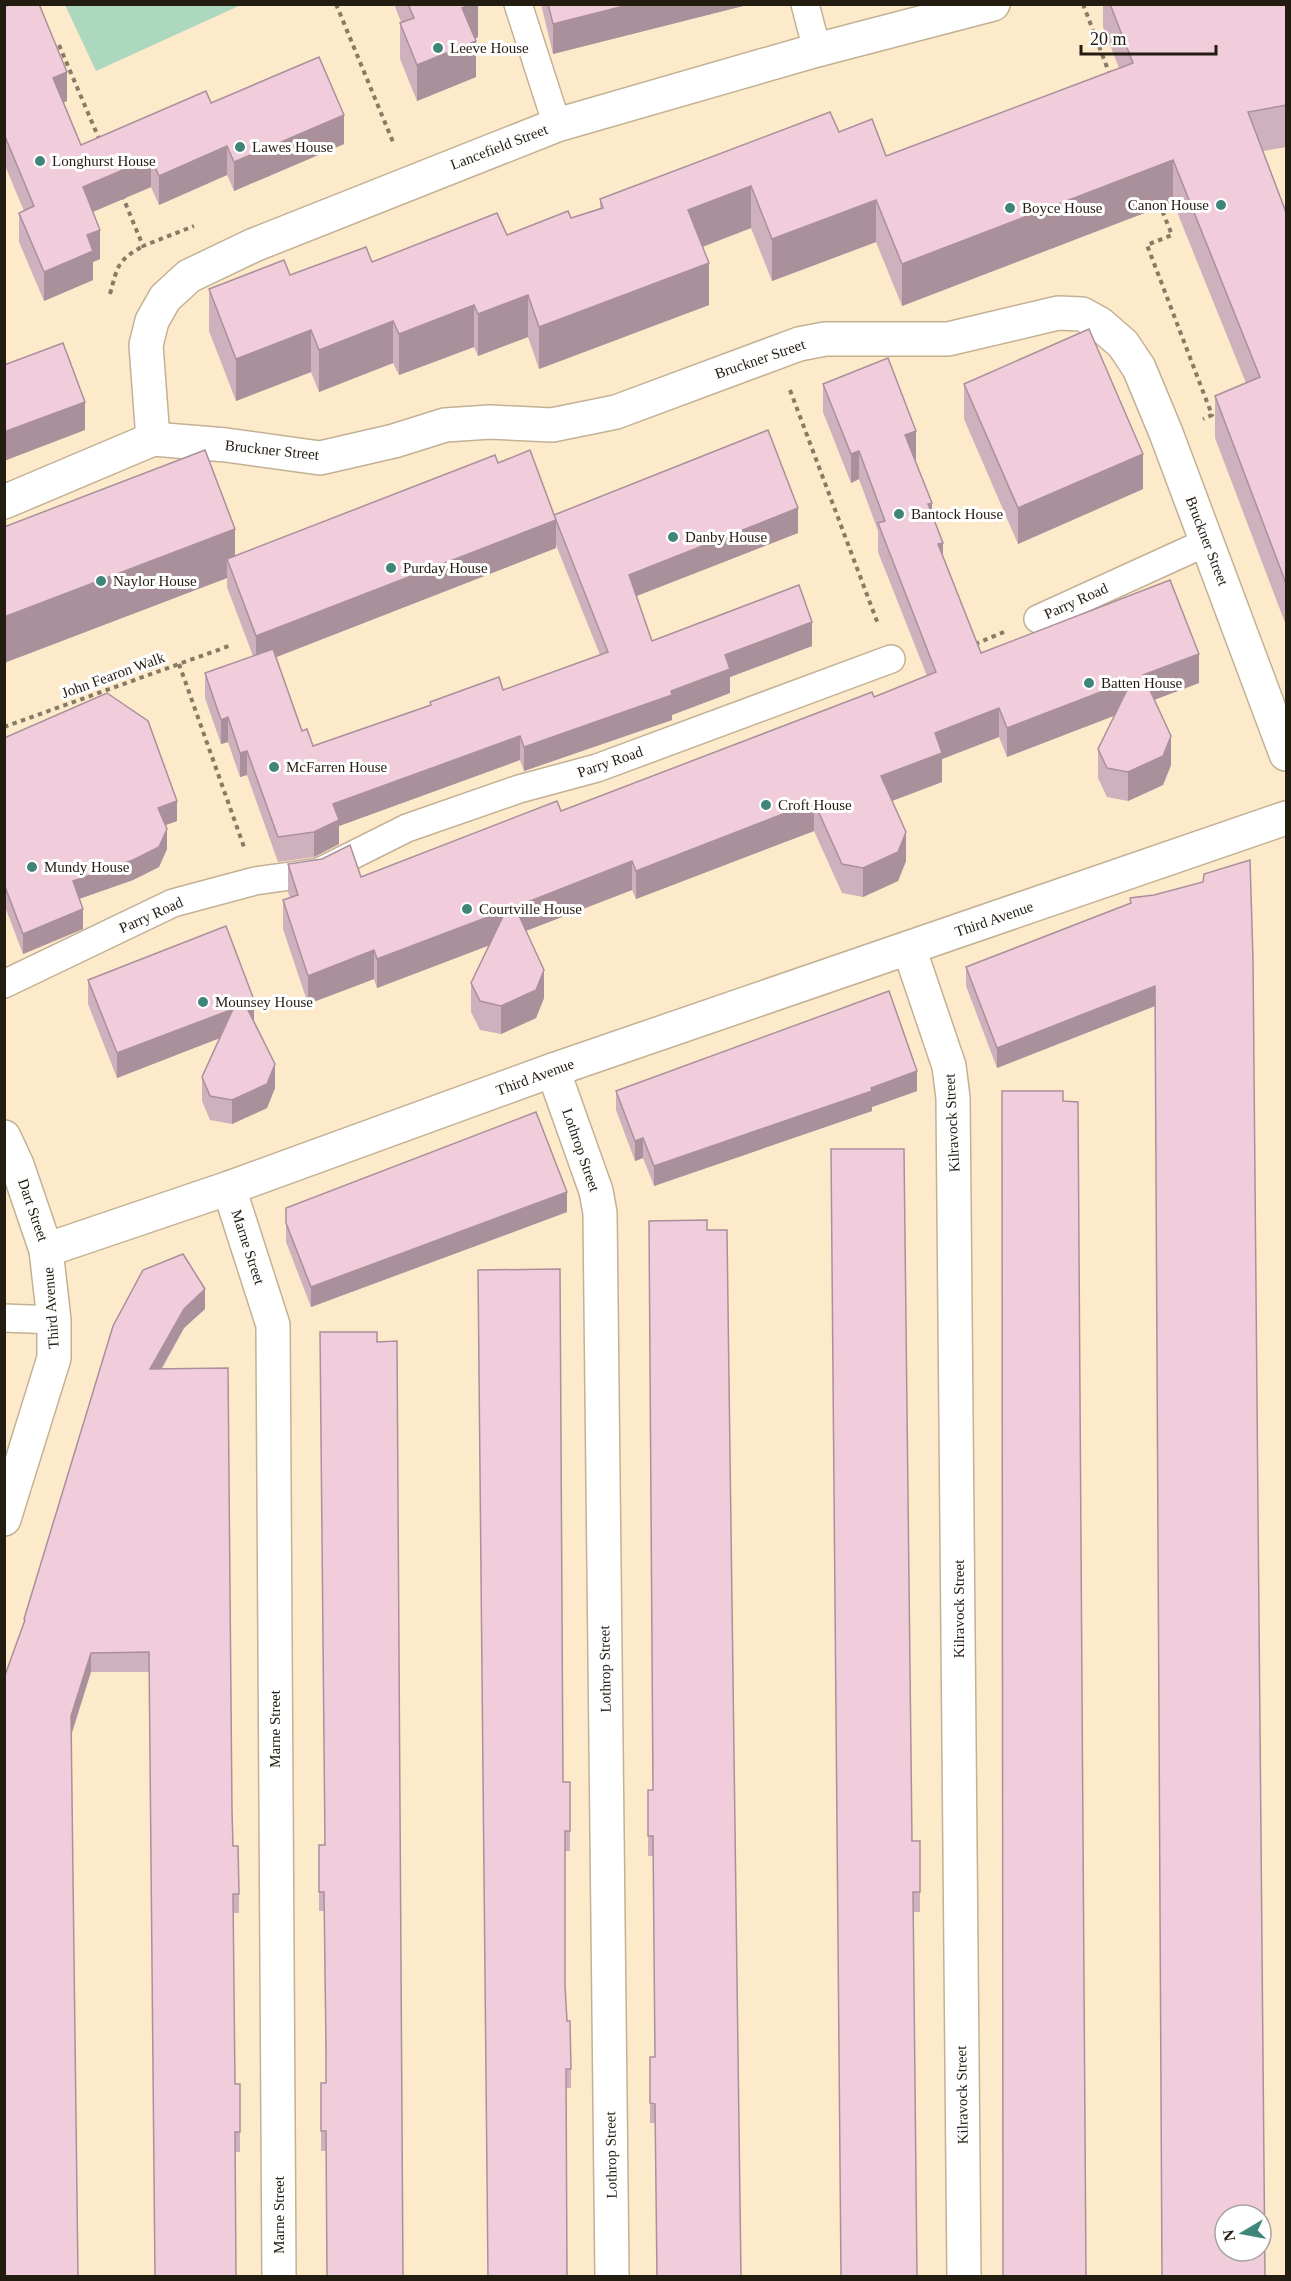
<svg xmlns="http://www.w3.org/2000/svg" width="1291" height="2281" viewBox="0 0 1291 2281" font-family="Georgia,serif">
<rect width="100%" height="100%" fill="#fdeacb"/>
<path fill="#add8c0" d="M65,5H241L96,71Z"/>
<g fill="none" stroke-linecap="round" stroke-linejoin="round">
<defs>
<g id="service">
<path d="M518,4L557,125"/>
<path d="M805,4L817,50"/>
<path d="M1038,619L1207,542"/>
<path d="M4,984L173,903L255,881L319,872L407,828L519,789L597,768L891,659"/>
<path d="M4,1318L54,1320"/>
</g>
<g id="minor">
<path d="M153,439L146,345L152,321L165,298L189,276L254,245L557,125L817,50L993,4"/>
<path d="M4,502L153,439L226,445L320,458L394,441L445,425L490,422L552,425L616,412L799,344L825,339H948L1058,313L1082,314L1100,324L1123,344L1139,368L1166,433L1286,754"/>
<path d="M909,948L949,1066L953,1098L964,2276"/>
<path d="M553,1070L596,1191L600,1213L612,2276"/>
<path d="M4,1137L17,1165L46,1250"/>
<path d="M229,1188L273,1325L279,2276"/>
<path d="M4,1519L54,1358V1320L46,1250L229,1188L553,1070L1286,818"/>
</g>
</defs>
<use href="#service" stroke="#c3b194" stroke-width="30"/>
<use href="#minor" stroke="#c3b194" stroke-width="36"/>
<g stroke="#877b66" stroke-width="4" stroke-dasharray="4.5 4.5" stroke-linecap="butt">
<path d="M336,4L393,142"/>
<path d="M1083,4L1110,75"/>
<path d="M59,45L100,141"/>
<path d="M122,195L143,246L194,226"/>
<path d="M1159,203L1172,235L1147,245L1212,415L1203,419"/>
<path d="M110,294C118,265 117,261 143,246"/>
<path d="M790,390L878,624"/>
<path d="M975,644L1004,632"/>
<path d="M179,664L244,847"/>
<path d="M4,727L229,646"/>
</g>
<use href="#service" stroke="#fff" stroke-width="27"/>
<use href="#minor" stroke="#fff" stroke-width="33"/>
</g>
<g fill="#cfb0bd" fill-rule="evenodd">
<path d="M394,4H478V37L475,39L476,77L417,101L400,59V23L401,22Z"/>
<path d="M541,4H751L553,54Z"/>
<path d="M1103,4H1287V147L1263,151L1287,215V628L1215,438V396L1246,383L1173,202L902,306L876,242L772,281L751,228L703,247L709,305L539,369L528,337L478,356L474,347L399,375L393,363L319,392L311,372L236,401L209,331V289L372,262L507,235L571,218L600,208V199L839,132L886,156L1119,68L1103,27Z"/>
<path d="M4,7L67,101L64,102L81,145L211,103L344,144L234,191L227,175L159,205L151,187L93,212L100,259L93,262V280L44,301L19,242V213L24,211L4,163Z"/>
<path d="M823,384L916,459L915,460L932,515L943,557L981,653L1199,683L1154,700L1171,765L1163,785L1128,801L1107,797L1098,778V749L1115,715L1007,757L999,737L942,759V782L892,801L906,861L898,881L863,897L842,893L814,831L636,899L632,890L526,931L544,998L536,1018L501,1034L480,1030L471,1012V983L489,945L377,988L374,979L308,1004L283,929V900L290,898L288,892V864L361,877L561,811L874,697L927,676L878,552V531L859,479L851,483L823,412Z"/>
<path d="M964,384L1143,489L1018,544L964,419Z"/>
<path d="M498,463L554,515L798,533L636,596L652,641L812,646L730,677V693L672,715V720L524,771L520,760L339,826V844L314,857L278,862L247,775L240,777L228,742L221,744L205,698V673L253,656L227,587V578L4,663V527L235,556ZM556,545L600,655L503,690L430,702V706L313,746L302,731L276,657L556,548Z"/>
<path d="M4,738L177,821L165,825L167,849L159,867L133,880L79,899L83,929L23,954L4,904Z"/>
<path d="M1250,860L1155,1006L997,1068L966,986V967L1130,903V898L1154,895L1203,882Z"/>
<path d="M88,980L254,1022L275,1088L267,1108L232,1124L210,1120L202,1101V1077L219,1038L117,1078L88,1004Z"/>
<path d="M616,1091H917L872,1107V1111L654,1186L643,1158L635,1161L616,1110Z"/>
<path d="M286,1208L567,1212L311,1307L286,1242Z"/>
<path d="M649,1221L656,2158L655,2123H650V2076L655,2057L653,1856H648V1790H653Z"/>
<path d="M183,1254L205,1309L184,1328L162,1369L232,1811L233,1846L239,1894V1913H233L235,2084L240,2109V2152H235L149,1672H91L24,1624V1619Z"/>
<path d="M560,1269L563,1782H570V1851H565V1986L567,2021H570L571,2069V2088H566L567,2277H488L478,1270Z"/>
<path d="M377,1332L326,2151H321V2127L326,2083L324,1911H319V1865L324,1845Z"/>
<path d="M912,1841L920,1865V1912H913L917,2277Z"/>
</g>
<g fill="#a9909a">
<path d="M471,4H478V37L462,44V8Z"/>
<path d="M632,4H751L553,54V24Z"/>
<path d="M476,41V77L417,101V65Z"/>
<path d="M67,72V101L53,107V78Z"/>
<path d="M344,115V144L234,191V162Z"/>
<path d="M227,146V175L159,205V176Z"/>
<path d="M151,158V187L83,216V187Z"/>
<path d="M1173,160V202L902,306V264Z"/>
<path d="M751,186V228L688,252V210Z"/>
<path d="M876,200V242L772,281V239Z"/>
<path d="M100,230V259L93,262V280L44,301V272L87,235Z"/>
<path d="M709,263V305L539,369V327Z"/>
<path d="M528,295V337L478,356V314Z"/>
<path d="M474,305V347L399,375V334Z"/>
<path d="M393,321V363L319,392V350Z"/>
<path d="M311,330V372L236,401V359Z"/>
<path d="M85,402V430L4,461V432Z"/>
<path d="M916,431V459L905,464V435Z"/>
<path d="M859,451V479L851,483V454Z"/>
<path d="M1143,454V489L1018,544V508Z"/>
<path d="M932,503V531L928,504Z"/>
<path d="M798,508V533L629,599V575Z"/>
<path d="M556,520V548L256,665V636Z"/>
<path d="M235,529V575L227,559V578L4,663V617Z"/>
<path d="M943,543V571L938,544Z"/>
<path d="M812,622V646L730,677V693L672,715V720L524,771V747L671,691L725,655Z"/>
<path d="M1199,654V683L1143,704V675Z"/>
<path d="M1132,680V709L1007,757V728Z"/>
<path d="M999,708V737L942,759V782L881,805V776L935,733Z"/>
<path d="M228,717V742L221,744V720Z"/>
<path d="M520,736V760L339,826V844L314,857V832L333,804Z"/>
<path d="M1171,736V765L1163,785L1128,801V772Z"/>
<path d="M247,751V775L240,777V753Z"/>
<path d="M177,801V821L158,828V808Z"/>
<path d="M814,802V831L636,899V871Z"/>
<path d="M167,829V849L159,867L133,880L73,901V881Z"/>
<path d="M906,832V861L898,881L863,897V868Z"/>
<path d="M632,861V890L515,935V907Z"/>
<path d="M83,909V929L23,954V934Z"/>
<path d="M506,910V939L377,988V959Z"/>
<path d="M374,950V979L308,1004V976Z"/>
<path d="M544,970V998L536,1018L501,1034V1006Z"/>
<path d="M1155,986V1006L997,1068V1048Z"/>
<path d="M254,1000V1025L245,1004Z"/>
<path d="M233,1009V1033L117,1078V1053Z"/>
<path d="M275,1064V1088L267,1108L232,1124V1100Z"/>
<path d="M917,1071V1091L872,1107V1111L654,1186V1166Z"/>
<path d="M643,1138V1158L635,1161V1141Z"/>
<path d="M567,1192V1212L311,1307V1287Z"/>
<path d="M205,1289V1309L184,1328L150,1388V1369L184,1309Z"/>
<path d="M91,1653V1672L71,1736V1716Z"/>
</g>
<g fill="#f1cddc" stroke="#a9909a" stroke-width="1.5" fill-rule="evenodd">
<path d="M11,4H39L67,72L53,78L81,145L206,91L211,103L319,57L344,115L234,162L227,146L159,176L151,158L83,187L100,230L87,235L93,251L44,272L19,213L34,206L4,134V7Z"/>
<path d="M408,4H471L462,8L476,41L417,65L400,23L414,18Z"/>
<path d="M548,4H632L553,24Z"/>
<path d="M1110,4H1287V105L1248,112L1287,215V586L1215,396L1260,377L1173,160L902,264L876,200L772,239L751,186L688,210L709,263L539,327L528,295L478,314L474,305L399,334L393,321L319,350L311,330L236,359L209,289L284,260L290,275L366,247L372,262L497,213L507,235L568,211L571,218L603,208L600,199L830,112L839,132L872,119L886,156L1133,63Z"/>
<path d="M1089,329L1143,454L1018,508L964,384Z"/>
<path d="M63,343L85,402L4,432V365Z"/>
<path d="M888,358L916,431L905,435L932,503L928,504L943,543L938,544L981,653L1170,580L1199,654L1143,675L1171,736L1163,756L1128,772L1107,768L1098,749L1132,680L1007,728L999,708L935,733L942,753L881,776L906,832L898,852L863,868L842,864L814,802L636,871L632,861L515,907L544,970L536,990L501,1006L480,1001L471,983L506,910L377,959L374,950L308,976L283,900L298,895L288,864L322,859L350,845L361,877L557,801L561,811L872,692L874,697L936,672L878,523L885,521L859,451L851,454L823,384Z"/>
<path d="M768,430L798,508L629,575L652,641L799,585L812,622L725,655L730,669L671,691L672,695L524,747L520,736L333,804L339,820L314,832L278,837L247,751L240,753L228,717L221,720L205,673L273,649L302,731L307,729L313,746L431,705L430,702L499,677L503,690L608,652L554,515Z"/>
<path d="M205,450L235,529L4,617V527Z"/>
<path d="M530,450L556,520L256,636L227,559L495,455L498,463Z"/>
<path d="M107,693L148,721L177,801L158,808L167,829L159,847L133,860L73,881L83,909L23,934L4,884V738Z"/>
<path d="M1250,860L1253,960L1265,2277H1162L1155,986L997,1048L966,967L1131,903L1130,898L1154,895L1203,882L1204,874ZM1225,2215H1261V2251H1225Z"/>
<path d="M226,926L254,1000L245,1004L275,1064L267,1084L232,1100L210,1096L202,1077L233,1009L117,1053L88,980Z"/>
<path d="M889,991L917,1071L871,1088L872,1091L654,1166L643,1138L635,1141L616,1091Z"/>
<path d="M1002,1091H1063V1101L1078,1102L1086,2277H1003Z"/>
<path d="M536,1112L567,1192L311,1287L286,1223V1208Z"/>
<path d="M831,1149H904L912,1841H920V1892H913L917,2277H841Z"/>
<path d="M707,1220V1230H727L741,2277H657L655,2104L650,2103V2057H655L653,1836H648V1790H653L649,1221Z"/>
<path d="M183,1254L205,1289L184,1309L150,1369L228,1368L232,1811L233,1846H238L239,1894H233L235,2084H240V2132H235L236,2277H155L149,1652L91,1653L71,1716L78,2277H4V1678L25,1620L24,1619L113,1326L143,1270Z"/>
<path d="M560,1269L563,1782H570V1831H565V1986L567,2021H570L571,2069H566L567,2277H488L478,1270Z"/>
<path d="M320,1332H377V1342L397,1341L403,2277H327L326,2131H321V2083H326V2047L324,1892H319V1845H325Z"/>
</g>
<g fill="#40857a" stroke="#fff" stroke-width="2">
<circle cx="438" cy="48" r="6"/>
<circle cx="240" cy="147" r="6"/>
<circle cx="40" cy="161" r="6"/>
<circle cx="1221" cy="205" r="6"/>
<circle cx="1010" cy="208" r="6"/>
<circle cx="899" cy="514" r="6"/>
<circle cx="673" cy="537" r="6"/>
<circle cx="391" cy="568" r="6"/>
<circle cx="101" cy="581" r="6"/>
<circle cx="1089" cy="683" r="6"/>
<circle cx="274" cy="767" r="6"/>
<circle cx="766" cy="805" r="6"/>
<circle cx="32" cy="867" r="6"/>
<circle cx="467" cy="909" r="6"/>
<circle cx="203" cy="1002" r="6"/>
</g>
<g text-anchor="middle" stroke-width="6" stroke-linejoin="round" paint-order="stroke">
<g font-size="15" fill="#231c11" stroke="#fff" text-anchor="start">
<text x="450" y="53">Leeve House</text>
<text x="252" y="152">Lawes House</text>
<text x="52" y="166">Longhurst House</text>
<text x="1209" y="210" text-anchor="end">Canon House</text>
<text x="1022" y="213">Boyce House</text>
<text x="911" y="519">Bantock House</text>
<text x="685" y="542">Danby House</text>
<text x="403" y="573">Purday House</text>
<text x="113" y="586">Naylor House</text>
<text x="1101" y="688">Batten House</text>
<text x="286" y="772">McFarren House</text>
<text x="778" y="810">Croft House</text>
<text x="44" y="872">Mundy House</text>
<text x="479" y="914">Courtville House</text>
<text x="215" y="1007">Mounsey House</text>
</g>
<g font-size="15" fill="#231c11" stroke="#fff">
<text transform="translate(499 147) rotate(-21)" y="5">Lancefield Street</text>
<text transform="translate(760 359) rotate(-19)" y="5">Bruckner Street</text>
<text transform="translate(272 450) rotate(6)" y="5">Bruckner Street</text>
<text transform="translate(1207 541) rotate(69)" y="5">Bruckner Street</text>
<text transform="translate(1076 601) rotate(-24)" y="5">Parry Road</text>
<text transform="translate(113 675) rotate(-20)" y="5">John Fearon Walk</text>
<text transform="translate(610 762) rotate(-19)" y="5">Parry Road</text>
<text transform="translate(151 915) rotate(-24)" y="5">Parry Road</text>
<text transform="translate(994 919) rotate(-19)" y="5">Third Avenue</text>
<text transform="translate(535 1077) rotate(-20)" y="5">Third Avenue</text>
<text transform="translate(952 1123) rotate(-93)" y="5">Kilravock Street</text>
<text transform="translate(581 1150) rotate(71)" y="5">Lothrop Street</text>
<text transform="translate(33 1210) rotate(71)" y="5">Dart Street</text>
<text transform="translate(248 1247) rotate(72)" y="5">Marne Street</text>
<text transform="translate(51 1308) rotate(-94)" y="5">Third Avenue</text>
<text transform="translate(959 1609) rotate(-90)" y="5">Kilravock Street</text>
<text transform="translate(605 1669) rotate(-91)" y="5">Lothrop Street</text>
<text transform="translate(275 1729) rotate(-90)" y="5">Marne Street</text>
<text transform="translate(962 2095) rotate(-91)" y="5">Kilravock Street</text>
<text transform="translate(611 2155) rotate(-91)" y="5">Lothrop Street</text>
<text transform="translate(279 2215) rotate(-90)" y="5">Marne Street</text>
</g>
</g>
<rect width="1291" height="2281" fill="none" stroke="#231c11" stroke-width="12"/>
<g transform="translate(1243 2233) rotate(260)"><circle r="28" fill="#ffffff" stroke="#a7a4a0" stroke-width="1.5"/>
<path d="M0-4.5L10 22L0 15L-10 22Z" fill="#40857a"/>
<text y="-9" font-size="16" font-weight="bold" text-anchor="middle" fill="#231c11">N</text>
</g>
<path d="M1081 45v9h135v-9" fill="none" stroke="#231c11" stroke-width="3"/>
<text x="1090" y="45" font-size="18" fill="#231c11" stroke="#ffffff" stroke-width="4.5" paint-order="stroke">20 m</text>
</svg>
